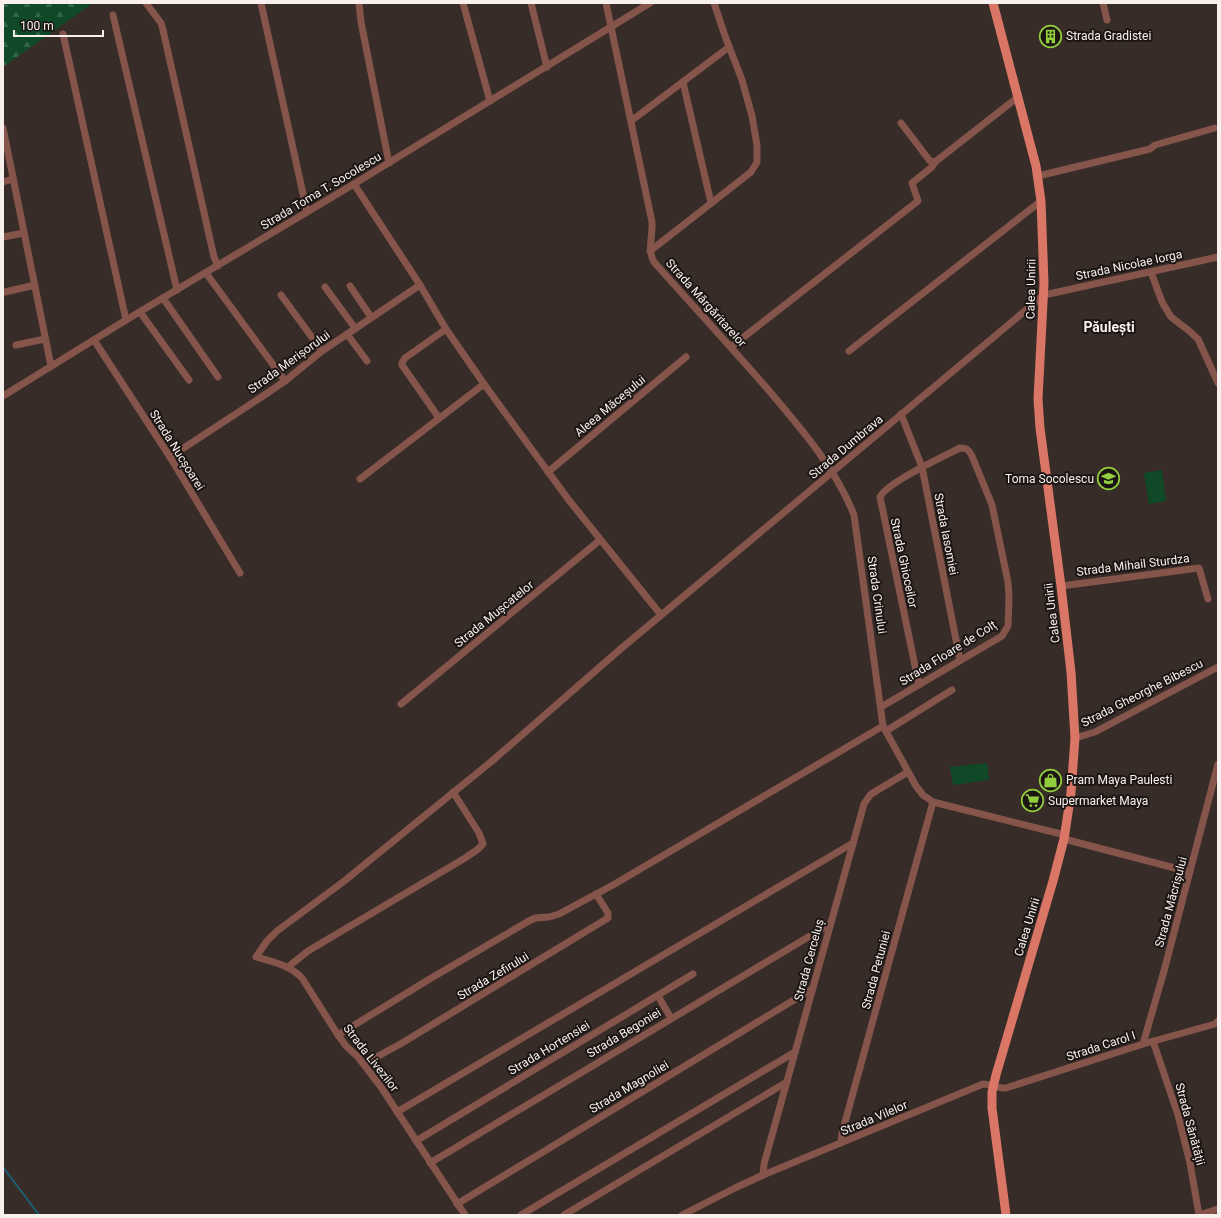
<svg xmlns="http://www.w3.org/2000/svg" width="1221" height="1218" viewBox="0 0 1221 1218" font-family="Roboto,sans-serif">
<defs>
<pattern id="forest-firs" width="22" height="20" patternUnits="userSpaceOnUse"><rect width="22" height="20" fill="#0f4927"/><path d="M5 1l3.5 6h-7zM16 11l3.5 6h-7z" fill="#336447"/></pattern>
</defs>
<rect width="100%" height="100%" fill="#372c27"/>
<path fill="url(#forest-firs)" d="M3,3H93L3,67Z"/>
<g fill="#0f4927">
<path d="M1162,470L1166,501L1149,504L1144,473Z"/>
<path d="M987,763L989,780L953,785L950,767Z"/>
</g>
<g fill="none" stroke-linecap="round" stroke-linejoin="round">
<path stroke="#1c5f74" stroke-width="2" d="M3,1167L39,1215"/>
<g stroke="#85544b" stroke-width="7">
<path d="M146,3L161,23L163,30L214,257L218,266"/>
<path d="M261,3L307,212"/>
<path d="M359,3L361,22L389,163"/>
<path d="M463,3L490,101"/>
<path d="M531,3L547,67"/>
<path d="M606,3L652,222C653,235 647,250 654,262C693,306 733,349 771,393C803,431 836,469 854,515L883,726L916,786L923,795L933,802L1065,835"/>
<path d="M1103,3L1107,20"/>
<path d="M113,15L177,290"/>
<path d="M63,34L126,320"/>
<path d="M683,82L711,203"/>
<path d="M631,121L729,47"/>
<path d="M901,123L930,161L935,162L1018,97"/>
<path d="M3,128L51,366"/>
<path d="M1038,176L1150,149L1155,145L1215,128"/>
<path d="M3,182L13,179"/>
<path d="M354,184L420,285L446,329L484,384L568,499L661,615"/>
<path d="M3,237L24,233"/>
<path d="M650,251L751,172L757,162V145L752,116L742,80L725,36L714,3"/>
<path d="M1151,272L1162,302L1171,317L1188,330L1198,339L1218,383"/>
<path d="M206,273L285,381"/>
<path d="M350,286L371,317"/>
<path d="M325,287L355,328"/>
<path d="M5,292L35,285"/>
<path d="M281,295L322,351"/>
<path d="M163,298L218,377"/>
<path d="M140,312L189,380"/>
<path d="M347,334L367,361"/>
<path d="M94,340L170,457L240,573"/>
<path d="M16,345L45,339"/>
<path d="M731,347L918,201L912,183L932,167L935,162"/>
<path d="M849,351L1041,201"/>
<path d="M3,396L126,320L354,184L650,3"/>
<path d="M901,414L922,467L960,660"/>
<path d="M439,418L402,365V363L405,358L446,329"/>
<path d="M170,457L260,398L285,381L322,351L420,285"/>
<path d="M548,472L686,357"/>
<path d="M360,479L484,384"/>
<path d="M1061,586L1199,568L1208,599"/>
<path d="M401,704L600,540"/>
<path d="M881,707L1002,636L1008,626L1009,597L1008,582L992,505L972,456C969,450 967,448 960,448C944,456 886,483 880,497L919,685"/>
<path d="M886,731L952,690"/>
<path d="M1075,738L1095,732L1218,667"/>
<path d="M1064,839L1190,872"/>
<path d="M288,967L308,951L465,858L477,850L483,844L479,833L453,792"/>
<path d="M658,996L671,1018"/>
<path d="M338,1035L433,977L527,922L535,918L549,917L559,914L613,885L883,726"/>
<path d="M1153,1041L1178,1115L1190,1163L1199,1215"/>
<path d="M1143,1044L1164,971L1218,764"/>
<path d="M364,1064L402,1043L608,918V913L596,894"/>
<path d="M397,1112L853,843"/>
<path d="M416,1141L693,974"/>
<path d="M841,1143L842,1133L933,802"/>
<path d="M430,1163L830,924"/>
<path d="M763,1175L764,1164L864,804L870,795L876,791L908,772"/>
<path d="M457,1204L812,989"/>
<path d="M465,1215L381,1087L358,1057L346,1046L338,1035L302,978C290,965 273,962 256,957L267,941L277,931L343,882L492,761L617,652L1044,295L1218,257"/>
<path d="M521,1215L795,1052"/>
<path d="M564,1215L787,1082"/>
<path d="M682,1215L735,1188L763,1175L983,1084C991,1084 998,1089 1006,1088L1143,1044L1215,1024L1218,1021"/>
<path d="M1199,1215L1218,1209"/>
</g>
<path stroke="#da7665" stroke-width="9" d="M993,3L1036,166L1041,201L1044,283L1038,399L1040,428L1061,586L1071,672L1075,738L1071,793L1064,839L1053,881L996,1075L992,1092V1108L1006,1215"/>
</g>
<defs>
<symbol id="building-ring" viewBox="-11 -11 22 22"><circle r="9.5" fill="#1b1513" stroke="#92cd3e" stroke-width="1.5"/><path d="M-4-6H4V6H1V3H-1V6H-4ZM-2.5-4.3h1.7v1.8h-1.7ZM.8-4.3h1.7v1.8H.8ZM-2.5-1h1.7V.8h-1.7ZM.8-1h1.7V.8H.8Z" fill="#92cd3e"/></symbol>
<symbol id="school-ring" viewBox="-11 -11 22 22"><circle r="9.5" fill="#1b1513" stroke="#92cd3e" stroke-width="1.5"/><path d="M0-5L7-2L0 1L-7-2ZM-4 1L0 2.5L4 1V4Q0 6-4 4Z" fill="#92cd3e"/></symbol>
<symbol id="shop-ring" viewBox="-11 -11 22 22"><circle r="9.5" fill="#1b1513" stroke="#92cd3e" stroke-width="1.5"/><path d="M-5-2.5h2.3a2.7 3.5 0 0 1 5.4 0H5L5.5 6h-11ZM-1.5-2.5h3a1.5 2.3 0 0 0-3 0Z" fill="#92cd3e"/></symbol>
<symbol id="supermarket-ring" viewBox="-11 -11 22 22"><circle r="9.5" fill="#1b1513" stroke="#92cd3e" stroke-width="1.5"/><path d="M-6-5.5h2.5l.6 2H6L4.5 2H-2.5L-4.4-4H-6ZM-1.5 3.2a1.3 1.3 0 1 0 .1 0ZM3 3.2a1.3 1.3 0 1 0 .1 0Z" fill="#92cd3e"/></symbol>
</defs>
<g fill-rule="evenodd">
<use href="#building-ring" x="1038" y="24" width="25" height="25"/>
<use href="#school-ring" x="1096" y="466" width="25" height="25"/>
<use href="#shop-ring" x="1038" y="768" width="25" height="25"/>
<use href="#supermarket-ring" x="1020" y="788" width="25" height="25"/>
</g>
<g text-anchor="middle" stroke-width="4" stroke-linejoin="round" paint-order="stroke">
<g font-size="12" fill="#f8f0ed" stroke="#1b1513" text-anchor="start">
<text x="1066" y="40">Strada Gradistei</text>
<text x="1094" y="483" text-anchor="end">Toma Socolescu</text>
<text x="1066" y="784">Pram Maya Paulesti</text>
<text x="1048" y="805">Supermarket Maya</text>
</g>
<g font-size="12" fill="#f8f0ed" stroke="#1b1513">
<text transform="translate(321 191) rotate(-31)" y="4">Strada Toma T. Socolescu</text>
<text transform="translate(1129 265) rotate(-12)" y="4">Strada Nicolae Iorga</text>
<text transform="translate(1031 289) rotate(-89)" y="4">Calea Unirii</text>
<text transform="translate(706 303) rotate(48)" y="4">Strada Mărgăritarelor</text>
<text transform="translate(289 362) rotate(-36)" y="4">Strada Merișorului</text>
<text transform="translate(610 406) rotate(-40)" y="4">Aleea Măceșului</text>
<text transform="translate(846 447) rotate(-40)" y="4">Strada Dumbrava</text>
<text transform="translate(177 450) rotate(58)" y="4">Strada Nucșoarei</text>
<text transform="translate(946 534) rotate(79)" y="4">Strada Iasomiei</text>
<text transform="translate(904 563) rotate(78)" y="4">Strada Ghioceilor</text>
<text transform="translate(1133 565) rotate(-7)" y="4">Strada Mihail Sturdza</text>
<text transform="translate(877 595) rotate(82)" y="4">Strada Crinului</text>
<text transform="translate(1052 613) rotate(-97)" y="4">Calea Unirii</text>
<text transform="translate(494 614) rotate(-39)" y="4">Strada Mușcatelor</text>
<text transform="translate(948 653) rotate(-32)" y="4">Strada Floare de Colț</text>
<text transform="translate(1142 693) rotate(-27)" y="4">Strada Gheorghe Bibescu</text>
<text transform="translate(1171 902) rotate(-75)" y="4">Strada Măcrișului</text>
<text transform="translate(1027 927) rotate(-73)" y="4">Calea Unirii</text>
<text transform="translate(809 960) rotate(-75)" y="4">Strada Cerceluș</text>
<text transform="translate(876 970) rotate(-75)" y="4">Strada Petuniei</text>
<text transform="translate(493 976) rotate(-31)" y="4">Strada Zefirului</text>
<text transform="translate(624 1033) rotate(-31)" y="4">Strada Begoniei</text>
<text transform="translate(1101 1046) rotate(-18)" y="4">Strada Carol I</text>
<text transform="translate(549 1048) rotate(-31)" y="4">Strada Hortensiei</text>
<text transform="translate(371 1058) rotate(52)" y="4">Strada Livezilor</text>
<text transform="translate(629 1087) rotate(-31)" y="4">Strada Magnoliei</text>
<text transform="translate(874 1118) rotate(-23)" y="4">Strada Vilelor</text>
<text transform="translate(1190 1124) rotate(75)" y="4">Strada Sănătății</text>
</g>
<g font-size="14" font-weight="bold" fill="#f8f0ed" stroke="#1b1513">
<text x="1109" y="332">Păulești</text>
</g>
</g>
<rect width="1221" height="1218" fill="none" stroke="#f8f0ed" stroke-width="8"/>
<path d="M14 30v6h89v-6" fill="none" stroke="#f8f0ed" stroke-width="2"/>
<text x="20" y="30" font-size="12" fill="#f8f0ed" stroke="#1b1513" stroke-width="3" paint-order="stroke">100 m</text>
</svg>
